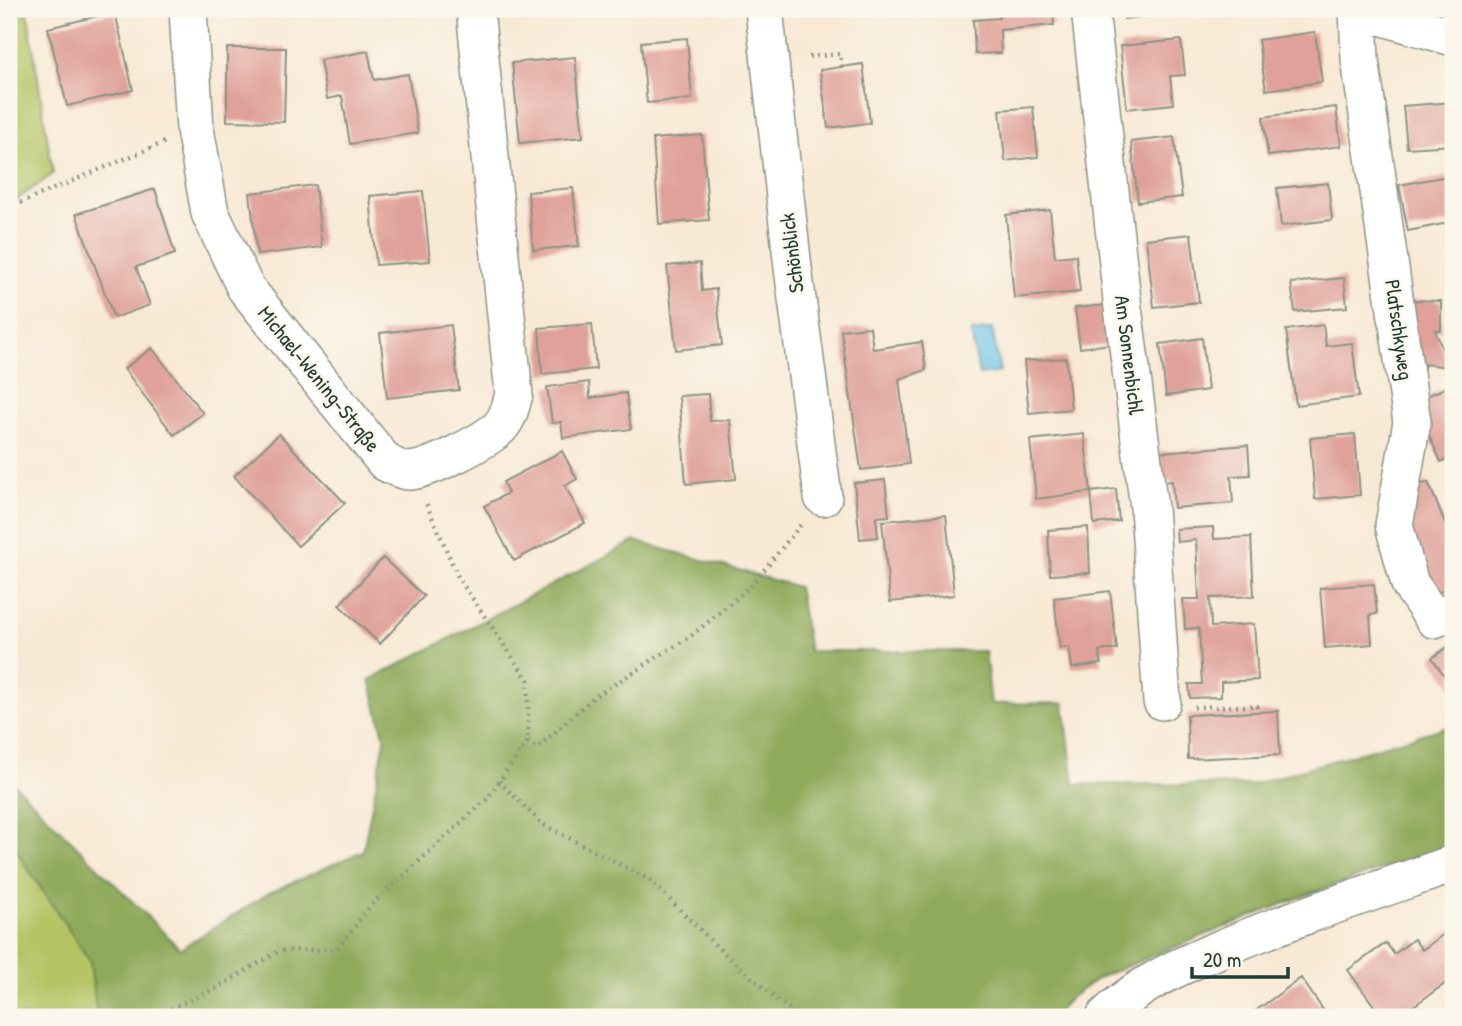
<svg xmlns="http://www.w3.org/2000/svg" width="1462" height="1026" viewBox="0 0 1462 1026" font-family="'Patrick Hand',sans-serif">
<rect width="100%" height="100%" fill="#fbf7ec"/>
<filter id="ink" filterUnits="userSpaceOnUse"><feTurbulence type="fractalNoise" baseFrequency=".0143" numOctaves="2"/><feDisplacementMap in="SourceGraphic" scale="14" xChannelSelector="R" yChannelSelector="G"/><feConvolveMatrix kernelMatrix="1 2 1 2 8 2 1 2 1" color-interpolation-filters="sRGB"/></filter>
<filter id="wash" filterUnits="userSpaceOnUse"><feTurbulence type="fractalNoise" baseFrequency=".00686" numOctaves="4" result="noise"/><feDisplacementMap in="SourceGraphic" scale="28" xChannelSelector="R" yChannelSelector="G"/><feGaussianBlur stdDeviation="1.57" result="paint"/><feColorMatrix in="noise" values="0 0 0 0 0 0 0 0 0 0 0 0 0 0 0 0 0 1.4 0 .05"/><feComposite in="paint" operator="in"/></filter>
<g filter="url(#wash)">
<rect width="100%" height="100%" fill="#f8e9d5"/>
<g fill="#b6c466" stroke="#6a804d" stroke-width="2">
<path d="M9,9H27L53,174L9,205Z"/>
<path d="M9,840L90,961L97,1015L94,1017H9Z"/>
</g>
<path fill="#90aa5b" stroke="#587448" stroke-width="2" d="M635,541L798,587L809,651H985L991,704L1064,703L1074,784L1250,785L1453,725V845L1303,896L1100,977L1070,998L1053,1017H94L97,1015L90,961L9,840V779L180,949L269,893L363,851L385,740L370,680Z"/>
<path fill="#6dc4ea" stroke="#46808f" stroke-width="2" d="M992,329L1000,372L979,375L971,332Z"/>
<g id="blocks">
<g fill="#dfa19a">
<path d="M998,9H1053L1054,25L1000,30L1001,53L975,54L973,20L999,18Z"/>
<path d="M1123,9H1186L1187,12L1124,19Z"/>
<path d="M1433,9H1453V15L1436,19Z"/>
<path d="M115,12L133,90L67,106L48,28Z"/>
<path d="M1315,32L1322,82L1266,90L1258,40Z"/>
<path d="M687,38L692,99L647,103L641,42Z"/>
<path d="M1181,40L1185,75L1170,76L1173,104L1127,109L1120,46Z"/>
<path d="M227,48H286L284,122L227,121Z"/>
<path d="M368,51L374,80L408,74L418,133L350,144L342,96L327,99L320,60Z"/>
<path d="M575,57L583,137L520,143L512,63Z"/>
<path d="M863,64L870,123L828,128L820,70Z"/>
<path d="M1453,102V145L1407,148L1403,106Z"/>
<path d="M1033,107L1038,157L1005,161L1000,110Z"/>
<path d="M1336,107L1341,146L1268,156L1263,117Z"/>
<path d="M702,135L709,220L659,224L653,139Z"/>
<path d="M1174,137L1182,197L1138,202L1131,142Z"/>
<path d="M1453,175V222L1408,231L1399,185Z"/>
<path d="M1328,183L1332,220L1281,226L1277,188Z"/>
<path d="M315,185L322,247L257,255L250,193Z"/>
<path d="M573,188L579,246L533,250L528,192Z"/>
<path d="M155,189L175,254L136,267L150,305L114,318L76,214Z"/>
<path d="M423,191L430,261L376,265L370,196Z"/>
<path d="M1050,210L1055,257L1076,255L1080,292L1014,298L1006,215Z"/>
<path d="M1191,234L1199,302L1154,307L1146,239Z"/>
<path d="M700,263L702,291L716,289L722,345L676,350L667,266Z"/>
<path d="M1344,278L1347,307L1295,312L1291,283Z"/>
<path d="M1409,300L1441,301V330H1435L1449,367L1425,364L1424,368L1412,366Z"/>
<path d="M1107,305L1112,344L1080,348L1075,308Z"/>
<path d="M592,324L596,369L542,374L539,328Z"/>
<path d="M451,325L459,390L387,398L380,333Z"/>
<path d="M1323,325L1326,346L1352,343L1359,397L1296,405L1286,330Z"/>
<path d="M870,327L873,349L922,342L926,370L899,379L909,464L861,470L841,330Z"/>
<path d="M1202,338L1208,390L1166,396L1160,344Z"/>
<path d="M152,348L203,413L174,435L124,369Z"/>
<path d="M1066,358L1071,409L1029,413L1024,361Z"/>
<path d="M589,382L590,398L626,393L631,429L563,438L561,422L552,423L547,387Z"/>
<path d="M1449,386L1453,396V457L1441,462L1414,402Z"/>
<path d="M708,394L710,421L730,420L736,479L686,484L679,396Z"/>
<path d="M279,434L345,503L298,546L234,476Z"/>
<path d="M1084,434L1091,492L1036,499L1030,440Z"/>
<path d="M1355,434L1360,495L1315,499L1310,438Z"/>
<path d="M1248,445L1250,475L1231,476L1233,503L1174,508L1172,481L1162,482L1160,452Z"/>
<path d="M562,451L577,479L565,486L585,523L514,561L484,506L508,493L503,482Z"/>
<path d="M885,480L889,516L876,517L878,537L860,539L854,483Z"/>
<path d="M1428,482L1453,542V587L1431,595L1401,515L1406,490Z"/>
<path d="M1116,489L1119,521L1094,524L1091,492Z"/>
<path d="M946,515L954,595L890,602L882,521Z"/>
<path d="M1088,527L1090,573L1050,575L1048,530Z"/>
<path d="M1213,527L1214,539L1251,537L1254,596L1210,598L1211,627L1254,624L1258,680L1221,682V697L1190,698L1189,684H1202L1199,628L1185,629L1183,599H1199L1196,540L1177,542L1176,529Z"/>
<path d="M383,558L424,596L380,644L339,605Z"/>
<path d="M1374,584L1377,614L1370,615L1372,644L1325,648L1320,588Z"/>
<path d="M1110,591L1117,649L1099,651L1101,664L1072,668L1069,647L1060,648L1054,598Z"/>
<path d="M1453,643V688L1432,658Z"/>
<path d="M1278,711L1280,755L1188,759L1187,715Z"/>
<path d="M1453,927V978L1398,1017H1382L1348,970L1386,943L1394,954L1414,939L1422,950Z"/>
<path d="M1301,978L1328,1017H1257L1254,1012Z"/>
</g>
</g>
</g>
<g filter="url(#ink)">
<use href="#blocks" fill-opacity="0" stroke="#8c9384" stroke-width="2"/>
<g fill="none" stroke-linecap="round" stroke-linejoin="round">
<defs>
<g id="street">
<path d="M188,9L195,129L210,213L245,287L385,462C393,466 401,471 410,471C431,469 483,442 499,428C508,419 511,406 514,394L475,9"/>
<path d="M764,9L793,268L823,497"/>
<path d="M1090,9L1122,300L1149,508L1162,701"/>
<path d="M1356,9L1453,37"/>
<path d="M1358,10L1360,59L1412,422L1394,525L1410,584L1434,619L1453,611"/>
<path d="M1105,1017C1136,985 1180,966 1220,949C1296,917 1375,891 1453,864"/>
</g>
</defs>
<use href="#street" stroke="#8c9384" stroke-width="40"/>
<g stroke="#8c9384" stroke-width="4.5" stroke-dasharray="2 5" stroke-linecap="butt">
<path d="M809,57L840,54L842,67"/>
<path d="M9,211L20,203L165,142"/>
<path d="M1194,707L1257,706V712"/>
<path d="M528,741L537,748L594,697L691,636L751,586L803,522"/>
<path d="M499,781L542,824L650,880L718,948L777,1000L800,1017"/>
<path d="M151,1017L217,988L279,951L337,949L371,905L486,800L528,741V680L459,579L426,503"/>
</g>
<use href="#street" stroke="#fff" stroke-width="37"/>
</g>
</g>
<g text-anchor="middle" stroke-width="5" stroke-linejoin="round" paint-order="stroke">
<g font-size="21" fill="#1f3d34" stroke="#fbf7ec">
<text transform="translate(792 253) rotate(-97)" y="7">Schönblick</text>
<text transform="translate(1399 330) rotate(82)" y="7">Platschkyweg</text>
<text transform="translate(1129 355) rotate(83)" y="7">Am Sonnenbichl</text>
<text transform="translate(319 379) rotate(51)" y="7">Michael-Wening-Straße</text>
</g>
</g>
<rect width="1462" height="1026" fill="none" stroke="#fbf7ec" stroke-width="35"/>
<path d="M1192 967v10h96v-10" fill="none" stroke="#1f3d34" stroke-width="3.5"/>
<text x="1203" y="967" font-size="21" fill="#1f3d34" stroke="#fbf7ec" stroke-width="5" paint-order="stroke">20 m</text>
</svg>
